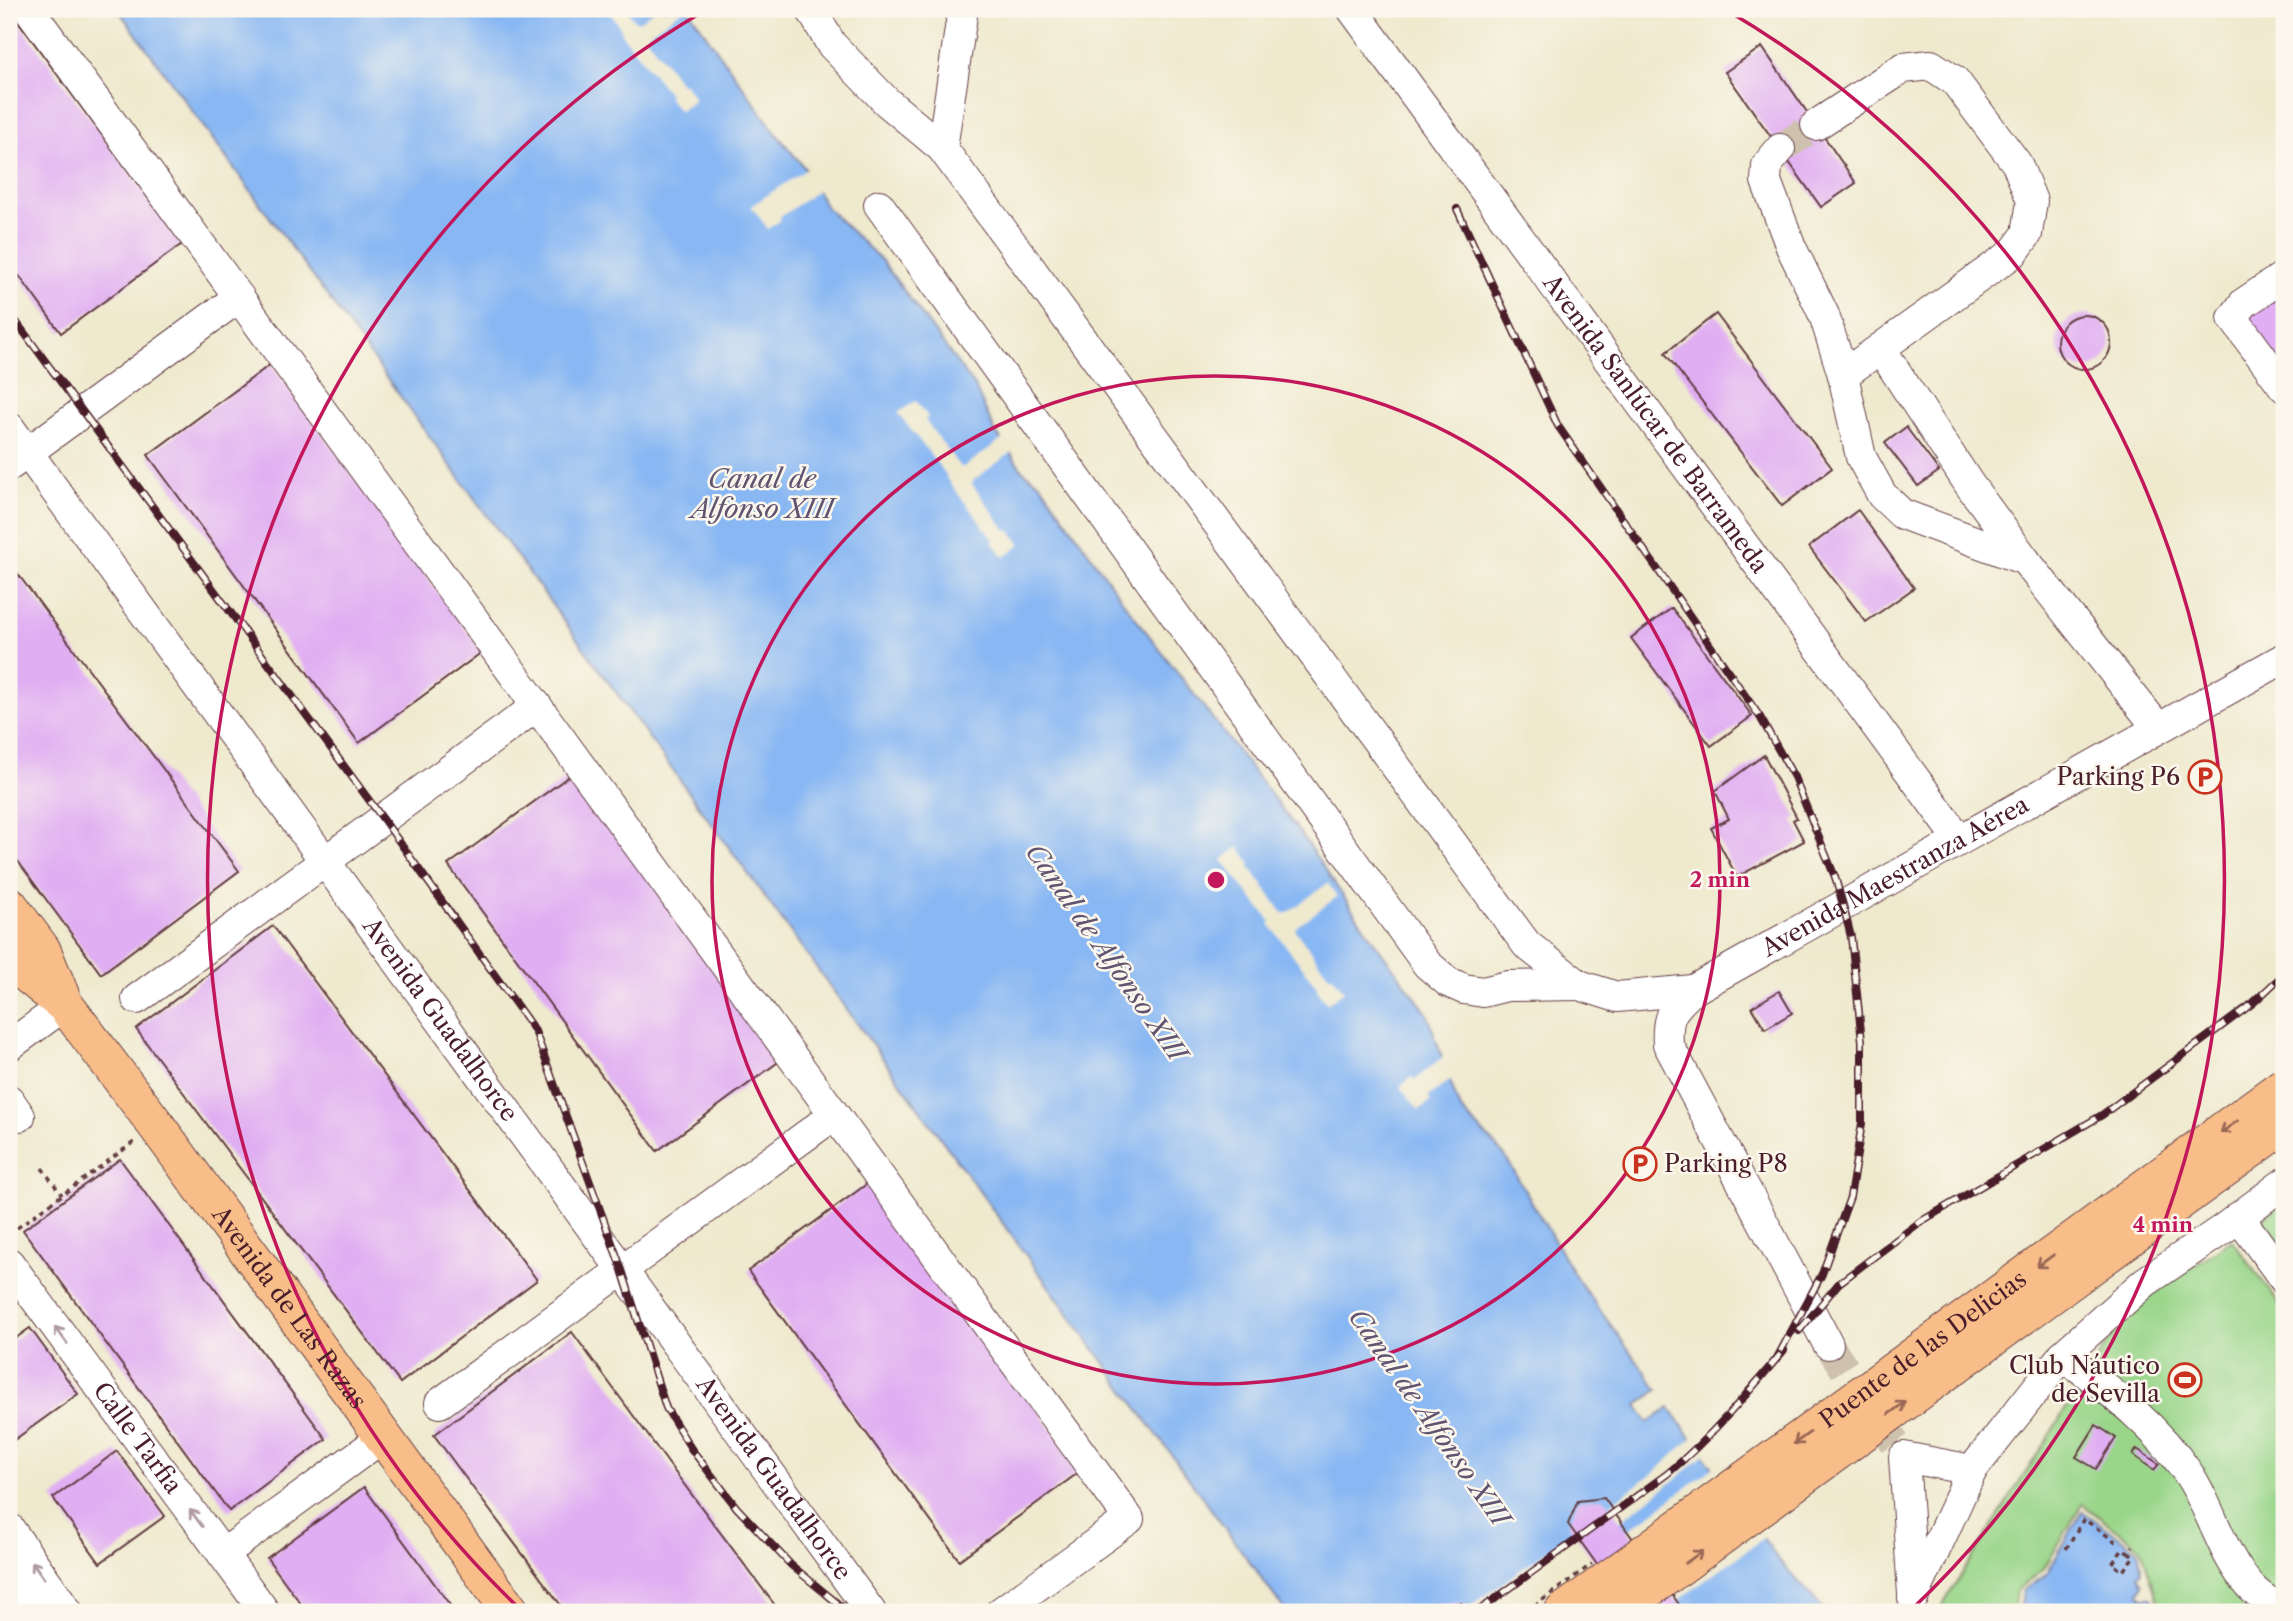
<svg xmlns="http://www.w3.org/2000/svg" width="2293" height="1621" viewBox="0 0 2293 1621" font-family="'Libre Caslon Text',serif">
<rect width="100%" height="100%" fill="#fbf7ec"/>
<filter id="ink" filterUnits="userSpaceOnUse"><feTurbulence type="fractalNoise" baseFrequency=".0143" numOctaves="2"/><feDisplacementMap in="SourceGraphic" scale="14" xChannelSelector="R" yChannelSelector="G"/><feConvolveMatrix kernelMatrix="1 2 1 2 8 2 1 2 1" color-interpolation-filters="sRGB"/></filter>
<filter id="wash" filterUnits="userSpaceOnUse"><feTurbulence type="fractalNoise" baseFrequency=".00686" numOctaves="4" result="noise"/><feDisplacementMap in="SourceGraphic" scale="28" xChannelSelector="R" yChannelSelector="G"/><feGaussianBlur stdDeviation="1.57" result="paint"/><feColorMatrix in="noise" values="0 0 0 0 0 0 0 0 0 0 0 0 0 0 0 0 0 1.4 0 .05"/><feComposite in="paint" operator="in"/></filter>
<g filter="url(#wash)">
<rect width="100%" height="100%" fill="#efe9ce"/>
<g fill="#9ad68a" stroke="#727a5a" stroke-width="2">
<path d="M2284,1202V1249L2262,1219Z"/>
<path d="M2232,1240L2284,1310V1612H2152L2159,1605L2141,1548L2082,1504L2043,1570L2017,1590L2014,1612H1938L2128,1310Z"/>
</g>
<g fill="#88b7f3" stroke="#696b8f" stroke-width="2">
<path d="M118,9H688L778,136L804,167L826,207L882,261L975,387L995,431L1023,471L1040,483L1125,604L1301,834L1373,940L1427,1013L1459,1107L1505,1156L1575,1276L1658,1390L1637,1405L1648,1422L1670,1408L1778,1559L1826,1612H1286Z"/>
<path d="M2082,1511L2138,1550L2142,1572L2138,1575L2143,1584L2139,1593L2142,1598H2152L2155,1605L2147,1612H2020L2023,1591L2047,1574Z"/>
</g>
<g fill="#efe9ce">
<path d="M607,9H626L635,21H639L655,9H683L648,34L647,38L681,84L684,83L695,99L679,111L667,96L669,94L620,32L622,30Z"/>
<path d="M808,168L820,189L779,218L780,220L768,229L751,206Z"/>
<path d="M916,401L928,417L925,420L960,467H964L1004,438L1013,451L974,480L972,484L1006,530L1009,529L1021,545L1004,557L992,542L994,540L946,478L947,476L898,413Z"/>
<path d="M1239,847L1251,864L1249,866L1283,913H1287L1328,883L1337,897L1297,926L1295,930L1330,977L1332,975L1344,991L1327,1004L1316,988L1317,986L1269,924L1271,922L1222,860Z"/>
<path d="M1445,1055L1453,1078L1428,1097L1431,1101L1419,1110L1400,1087L1412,1077L1415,1080Z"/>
<path d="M1694,1436L1706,1453L1680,1476L1620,1521L1627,1531L1716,1466L1766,1536L1677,1601L1683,1610L1682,1612H1432L1435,1605L1461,1603L1467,1609L1573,1532L1568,1524L1578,1501L1604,1498L1609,1505L1655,1472Z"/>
</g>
<g id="blocks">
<g fill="#e0aef2">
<path d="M9,9L182,244L61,333L9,262Z"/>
<path d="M1762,47L1856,183L1821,207L1725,72Z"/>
<path d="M2284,287V377L2241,316Z"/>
<path d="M1716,314L1832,468L1782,506L1665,353Z"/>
<circle cx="2084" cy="342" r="27"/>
<path d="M271,364L482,652L359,743L148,455Z"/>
<path d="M1906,427L1939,471L1918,486L1885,443Z"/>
<path d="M1858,510L1914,588L1866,622L1809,547Z"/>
<path d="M9,562L239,871L101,974L9,849Z"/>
<path d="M1672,608L1752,716L1711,746L1631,638Z"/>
<path d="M1764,755L1797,818L1793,820L1804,841L1737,877L1711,828L1729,819L1715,791Z"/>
<path d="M572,774L781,1060L657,1151L448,865Z"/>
<path d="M273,926L537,1280L400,1383L136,1029Z"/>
<path d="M1779,991L1792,1013L1765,1029L1752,1007Z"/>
<path d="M120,1159L326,1439L229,1511L23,1230Z"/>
<path d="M871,1181L1082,1470L959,1560L748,1271Z"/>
<path d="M30,1328L78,1394L14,1440L9,1433V1343Z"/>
<path d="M572,1332L674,1471L780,1612H566L476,1492L434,1435Z"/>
<path d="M2096,1425L2116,1438L2096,1469L2076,1457Z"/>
<path d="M2137,1449L2159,1464L2154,1470L2133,1455Z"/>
<path d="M117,1451L165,1516L100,1563L53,1498Z"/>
<path d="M364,1487L455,1612H307L267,1558Z"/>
<path d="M1604,1498L1683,1610L1682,1612H1631L1568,1524L1578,1501Z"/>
<path d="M1461,1603L1468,1612H1432L1435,1605Z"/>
</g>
</g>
</g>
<g filter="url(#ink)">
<use href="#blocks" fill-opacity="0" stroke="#633d43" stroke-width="2"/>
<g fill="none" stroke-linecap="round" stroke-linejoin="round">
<g stroke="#cec1ad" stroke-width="30" stroke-dasharray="30 15" stroke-linecap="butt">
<path d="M1780,149L1816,125"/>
<path d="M1828,1344L1904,1457"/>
</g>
<defs>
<g id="minor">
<path d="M29,9L1129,1519L1001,1612"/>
<path d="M811,9L831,44L887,102L942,148"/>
<path d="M963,9L942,148L1527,945L1579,985L1617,997L1693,990"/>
<path id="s1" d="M1352,9L1959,839"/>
<path d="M1780,149L1767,165L1766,181L1791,247L1824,315L1843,375L2013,253L2027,234L2032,201L2017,164L1955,81L1931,65L1903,68L1816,125"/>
<path d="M879,205L1427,964L1448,982L1464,989L1483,992L1507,986L1579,985"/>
<path d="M2284,276L2244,303L2233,318L2284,387"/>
<path d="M1881,349L1969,484L2025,560L2158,728"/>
<path d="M1843,375L1861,457L1882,495L1902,514L2025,560"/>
<path id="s2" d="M9,427L871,1612"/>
<path d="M9,466L239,297"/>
<path d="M137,999L537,706"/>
<path d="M9,1046L65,1005"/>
<path d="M9,1100L20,1116"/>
<path d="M2239,1217L2284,1279"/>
<path id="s3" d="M9,1263L265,1612"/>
<path id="s4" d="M1828,1344L1668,1044C1666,1015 1672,1009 1693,990L2284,658"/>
<path d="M2063,1355C2110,1391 2155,1424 2188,1473C2212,1509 2221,1554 2250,1586C2260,1598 2272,1603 2284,1612"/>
<path d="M440,1403L834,1115"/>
<path d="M9,1528L68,1612"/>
<path d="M223,1554L383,1437"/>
<path d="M9,1569L35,1612"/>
<path d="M1913,1594L1904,1457L1972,1470"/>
<path d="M1913,1598L1972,1470L2063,1355L2145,1282L2223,1229L2284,1183"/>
</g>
<g id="major">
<path d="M9,905L42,950L63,1001"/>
<path id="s5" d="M9,955L18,967L65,1005L156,1125L511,1612"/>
<path d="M1563,1612L1621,1570"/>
<path d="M1617,1612L1638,1597"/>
</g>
</defs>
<use href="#minor" stroke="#633d43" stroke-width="32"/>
<use href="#major" stroke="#633d43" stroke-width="39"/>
<g stroke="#633d43" stroke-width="3.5" stroke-dasharray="5 5" stroke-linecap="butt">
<path d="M42,1168L62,1195"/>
<path d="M9,1234L134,1142"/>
<path d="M2088,1522L2116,1542"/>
<path d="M2066,1549L2086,1515"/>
<path d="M2128,1552L2134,1556L2123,1571L2112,1564L2123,1549L2128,1552L2133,1546"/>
</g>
<use href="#minor" stroke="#fff" stroke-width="30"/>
<use href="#major" stroke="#f8bd89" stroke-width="37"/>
<defs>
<g id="rail">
<path d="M1457,209L1558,426L1760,717L1794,777L1835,877L1843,905L1851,937L1862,1041V1123L1850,1197L1822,1274L1777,1358"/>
<path d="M9,312L383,819L535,1031L622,1270L666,1408L692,1450L737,1508L791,1565L848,1612"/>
<path d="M1799,1331L1839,1283L1920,1222L2102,1115L2253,1003L2284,974"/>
<path d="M1477,1612L1667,1474C1711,1437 1747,1394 1784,1350"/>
</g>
</defs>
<use href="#rail" stroke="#4a1f2b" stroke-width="8"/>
<use href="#rail" stroke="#fbf7ec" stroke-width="5" stroke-dasharray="16" stroke-linecap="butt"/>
<defs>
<g id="major-bridge">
<path id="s6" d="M1621,1570L2284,1086"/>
<path d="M1638,1597L2284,1125"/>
</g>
</defs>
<use href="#major-bridge" stroke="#633d43" stroke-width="39" stroke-linecap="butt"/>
<path stroke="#633d43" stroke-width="3.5" stroke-dasharray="5 5" stroke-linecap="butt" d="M1526,1612L1592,1564"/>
<use href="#major-bridge" stroke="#f8bd89" stroke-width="37"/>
</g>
<defs><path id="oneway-shaft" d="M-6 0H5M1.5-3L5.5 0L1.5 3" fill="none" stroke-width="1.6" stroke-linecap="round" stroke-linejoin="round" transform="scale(1.75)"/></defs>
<g stroke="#986655">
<use href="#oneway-shaft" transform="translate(2229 1127) rotate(144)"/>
<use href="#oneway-shaft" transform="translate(2045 1261) rotate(144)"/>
<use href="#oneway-shaft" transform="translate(1897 1408) rotate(-36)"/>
<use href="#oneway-shaft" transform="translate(1802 1438) rotate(144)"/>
<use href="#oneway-shaft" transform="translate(1694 1557) rotate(-36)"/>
</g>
<g stroke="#ae9aa0">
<use href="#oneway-shaft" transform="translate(61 1335) rotate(-126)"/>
<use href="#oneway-shaft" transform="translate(196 1518) rotate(-127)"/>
<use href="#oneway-shaft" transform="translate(38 1570) rotate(-125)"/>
</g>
</g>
<g fill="none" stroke="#c2185b" stroke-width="3.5">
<circle cx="1216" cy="880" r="504"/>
<path d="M522 1611A1008 1008 0 0 1 704 11M1728 11A1008 1008 0 0 1 1910 1611"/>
</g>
<defs>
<symbol id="parking-ring" viewBox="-11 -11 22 22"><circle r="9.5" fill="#fbf7ec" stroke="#c8321e" stroke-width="1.5"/><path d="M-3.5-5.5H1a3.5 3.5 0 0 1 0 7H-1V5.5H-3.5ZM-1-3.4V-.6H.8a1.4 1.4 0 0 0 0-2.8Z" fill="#c8321e"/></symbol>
<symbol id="stadium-ring" viewBox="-11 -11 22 22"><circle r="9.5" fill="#fbf7ec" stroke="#c8321e" stroke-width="1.5"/><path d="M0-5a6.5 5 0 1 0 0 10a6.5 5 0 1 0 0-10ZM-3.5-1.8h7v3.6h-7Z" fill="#c8321e"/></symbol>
</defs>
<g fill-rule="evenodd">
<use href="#parking-ring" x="2186" y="758" width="38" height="38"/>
<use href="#parking-ring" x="1621" y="1145" width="38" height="38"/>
<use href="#stadium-ring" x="2166" y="1361" width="38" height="38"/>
</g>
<g text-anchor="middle" stroke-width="5" stroke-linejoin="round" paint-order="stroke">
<g font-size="24" fill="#4a1f2b" stroke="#fbf7ec">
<text dy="8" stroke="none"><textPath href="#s1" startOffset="514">Avenida Sanlúcar de Barrameda</textPath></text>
<text dy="8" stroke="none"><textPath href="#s4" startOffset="635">Avenida Maestranza Aérea</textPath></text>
<text dy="8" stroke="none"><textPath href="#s2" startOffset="733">Avenida Guadalhorce</textPath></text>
<text dy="8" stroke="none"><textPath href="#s5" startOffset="452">Avenida de Las Razas</textPath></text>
<text dy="8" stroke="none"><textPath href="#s6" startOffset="374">Puente de las Delicias</textPath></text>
<text dy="8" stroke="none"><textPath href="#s3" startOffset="217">Calle Tarfia</textPath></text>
<text dy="8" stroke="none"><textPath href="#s2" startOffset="1300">Avenida Guadalhorce</textPath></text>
</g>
<g font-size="24" fill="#4a1f2b" stroke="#fbf7ec" text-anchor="end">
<text x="2180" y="785">Parking P6</text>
<text x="1664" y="1172" text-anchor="start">Parking P8</text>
<text x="2160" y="1374">Club Náutico<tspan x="2160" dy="28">de Sevilla</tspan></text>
</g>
<g font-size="26" font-style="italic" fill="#605471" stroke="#fbf7ec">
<text x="762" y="488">Canal de<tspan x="762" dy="30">Alfonso XIII</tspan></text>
<text transform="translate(1106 952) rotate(55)" y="9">Canal de Alfonso XIII</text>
<text transform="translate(1429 1417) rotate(55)" y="9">Canal de Alfonso XIII</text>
</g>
</g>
<circle cx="1216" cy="880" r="10" fill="#c2185b" stroke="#fbf7ec" stroke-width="3.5"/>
<g font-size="21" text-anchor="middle" font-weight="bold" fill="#c2185b" stroke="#fbf7ec" stroke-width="5" stroke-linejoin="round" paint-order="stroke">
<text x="1720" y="887">2 min</text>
<text x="2163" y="1232">4 min</text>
</g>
<rect width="2293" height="1621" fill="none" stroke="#fbf7ec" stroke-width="35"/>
</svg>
